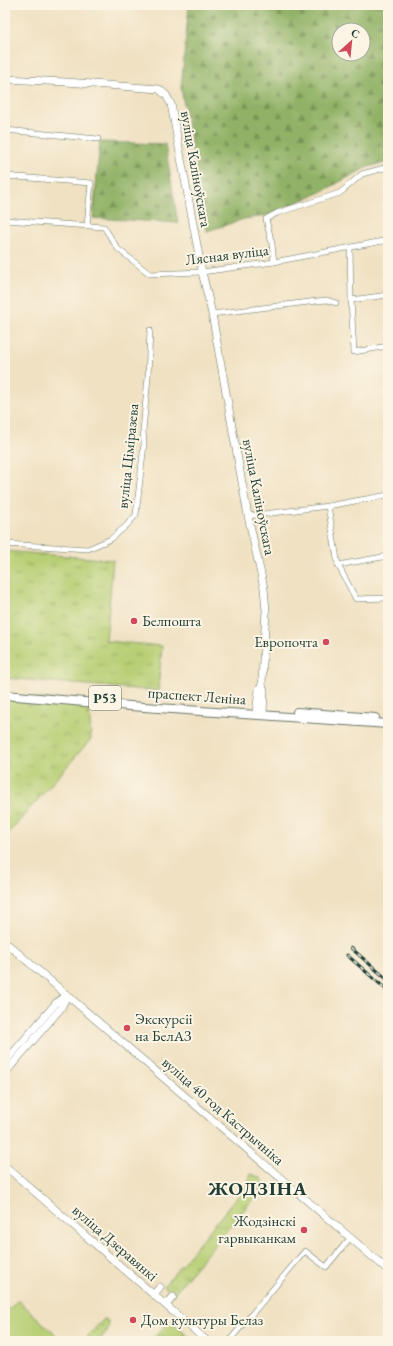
<svg xmlns="http://www.w3.org/2000/svg" width="393" height="1346" viewBox="0 0 393 1346" font-family="'EB Garamond',serif">
<defs>
<pattern id="grass-dots" width="8" height="8" patternUnits="userSpaceOnUse"><rect width="8" height="8" fill="#b7cf74"/><path d="M2 2h.1M6 6h.1" fill="none" stroke="#94a960" stroke-width="1.8" stroke-linecap="round"/></pattern>
<pattern id="forest-firs" width="22" height="20" patternUnits="userSpaceOnUse"><rect width="22" height="20" fill="#91b266"/><path d="M5 1l3.5 6h-7zM16 11l3.5 6h-7z" fill="#769255"/></pattern>
<pattern id="park-tufts" width="24" height="20" patternUnits="userSpaceOnUse"><rect width="24" height="20" fill="#b7cf74"/><path d="M3 7l-1-3M5 7V3M7 7l1-3M15 17l-1-3M17 17v-4M19 17l1-3" fill="none" stroke="#94a960"/></pattern>
</defs>
<rect width="100%" height="100%" fill="#fcf5e5"/>
<filter id="ink" filterUnits="userSpaceOnUse"><feTurbulence type="fractalNoise" baseFrequency=".025" numOctaves="2"/><feDisplacementMap in="SourceGraphic" scale="8" xChannelSelector="R" yChannelSelector="G"/><feConvolveMatrix kernelMatrix="1 2 1 2 8 2 1 2 1" color-interpolation-filters="sRGB"/></filter>
<filter id="wash" filterUnits="userSpaceOnUse"><feTurbulence type="fractalNoise" baseFrequency=".012" numOctaves="4" result="noise"/><feDisplacementMap in="SourceGraphic" scale="16" xChannelSelector="R" yChannelSelector="G"/><feGaussianBlur stdDeviation="0.9" result="paint"/><feColorMatrix in="noise" values="0 0 0 0 0 0 0 0 0 0 0 0 0 0 0 0 0 1.4 0 .05"/><feComposite in="paint" operator="in"/></filter>
<g filter="url(#wash)">
<rect width="100%" height="100%" fill="#f0e1c2"/>
<path fill="url(#grass-dots)" stroke="#6b8654" d="M104,1319H106L109,1322L108,1330L99,1341H83Z"/>
<g fill="url(#forest-firs)" stroke="#58784d" fill-rule="evenodd">
<path d="M189,5H388V162L367,167L321,192L265,216L244,219L207,231L181,88ZM339,30H363V54H339Z"/>
<path d="M100,142L165,144L178,223L93,218Z"/>
</g>
<g fill="url(#park-tufts)" stroke="#6b8654">
<path d="M5,551L113,560L106,641L162,646L158,691L5,678Z"/>
<path d="M5,696L89,702L91,739L5,837Z"/>
<path d="M251,1174L261,1178L265,1185L173,1294L164,1286L246,1186Z"/>
<path d="M170,1321L194,1341H150Z"/>
</g>
<path fill="#b7cf74" stroke="#6b8654" d="M18,1300L60,1339L62,1341H5V1313Z"/>
</g>
<g filter="url(#ink)">
<g fill="none" stroke-linecap="round" stroke-linejoin="round">
<defs>
<g id="street">
<path d="M5,130L98,139"/>
<path d="M5,176L91,183L87,225"/>
<path d="M5,220L104,227L118,249L150,274L202,272L274,262L388,240"/>
<path d="M350,248L351,300L354,352L388,346"/>
<path d="M274,262L272,244L266,219L277,213L340,193L362,174L388,167"/>
<path d="M351,300L388,295"/>
<path d="M212,314L317,301L327,300L336,303"/>
<path d="M328,506L338,565L388,556"/>
<path d="M248,516L328,506L388,495"/>
<path d="M5,544L88,549L111,539L126,526L136,515L144,444L143,431L148,377L150,330"/>
<path d="M338,565L356,599L388,598"/>
<path d="M229,1341L305,1251L326,1267L350,1238"/>
</g>
<g id="secondary">
<path d="M5,79L66,82L159,89L166,95L171,104L202,272L212,314L248,516L264,588L266,611L263,660L262,685L259,689L256,714"/>
<path d="M262,685L264,690L263,715"/>
<path d="M5,942L388,1270"/>
<path d="M5,1062L56,1003L67,995"/>
<path d="M5,1073L61,1008L67,995"/>
<path d="M5,1166L207,1341"/>
<path d="M154,1294L160,1287"/>
<path d="M166,1305L173,1297"/>
</g>
<g id="primary">
<path d="M5,695L130,706L388,724"/>
<path d="M297,712L375,718"/>
</g>
</defs>
<use href="#street" stroke="#687666" stroke-width="6"/>
<use href="#secondary" stroke="#687666" stroke-width="8"/>
<use href="#primary" stroke="#687666" stroke-width="10"/>
<use href="#street" stroke="#fff" stroke-width="5"/>
<use href="#secondary" stroke="#fff" stroke-width="7"/>
<use href="#primary" stroke="#fff" stroke-width="8"/>
<defs>
<g id="rail">
<path d="M351,948L388,980"/>
<path d="M347,955L388,991"/>
</g>
</defs>
<use href="#rail" stroke="#1f3d34" stroke-width="3"/>
<use href="#rail" stroke="#fcf5e5" stroke-width="1.5" stroke-dasharray="4.5" stroke-linecap="butt"/>
</g>
</g>
<g fill="#d1495b" stroke="#fcf5e5" stroke-width="1.5">
<circle cx="134" cy="621" r="4"/>
<circle cx="326" cy="642" r="4"/>
<circle cx="127" cy="1028" r="4"/>
<circle cx="304" cy="1230" r="4"/>
<circle cx="133" cy="1320" r="4"/>
</g>
<g text-anchor="middle" stroke-width="4" stroke-linejoin="round" paint-order="stroke">
<rect fill="#fcf5e5" stroke="#617469" stroke-width="1" x="89" y="686" width="32" height="24" rx="3"/>
<g font-size="14" font-weight="bold" fill="#1f3d34">
<text x="105" y="703">Р53</text>
</g>
<g font-size="15" fill="#1f3d34" stroke="#fcf5e5">
<text transform="translate(196 169) rotate(80)" y="5">вуліца Каліноўскага</text>
<text transform="translate(227 255) rotate(-7)" y="5">Лясная вуліца</text>
<text transform="translate(128 456) rotate(-84)" y="5">вуліца Ціміразева</text>
<text transform="translate(259 497) rotate(79)" y="5">вуліца Каліноўскага</text>
<text transform="translate(197 696) rotate(4)" y="5">праспект Леніна</text>
<text transform="translate(223 1111) rotate(41)" y="5">вуліца 40 год Кастрычніка</text>
<text transform="translate(115 1243) rotate(41)" y="5">вуліца Дзеравянкі</text>
</g>
<g font-size="15" fill="#1f3d34" stroke="#fcf5e5" text-anchor="start">
<text x="142" y="626">Белпошта</text>
<text x="318" y="647" text-anchor="end">Европочта</text>
<text x="135" y="1024">Экскурсіі<tspan x="135" dy="17">на БелАЗ</tspan></text>
<text x="296" y="1226" text-anchor="end">Жодзінскі<tspan x="296" dy="17">гарвыканкам</tspan></text>
<text x="141" y="1325">Дом культуры Белаз</text>
</g>
<g font-size="19" font-weight="bold" letter-spacing="1" fill="#1f3d34" stroke="#fcf5e5">
<text x="258" y="1195">ЖОДЗІНА</text>
</g>
</g>
<rect width="393" height="1346" fill="none" stroke="#fcf5e5" stroke-width="20"/>
<g transform="translate(351 42) rotate(27)"><circle r="19" fill="#fcf5e5" stroke="#a4ab9e"/>
<path d="M0-3L7 15L0 10L-7 15Z" fill="#d1495b"/>
<text y="-6" font-size="11" font-weight="bold" text-anchor="middle" fill="#1f3d34">С</text>
</g>
</svg>
